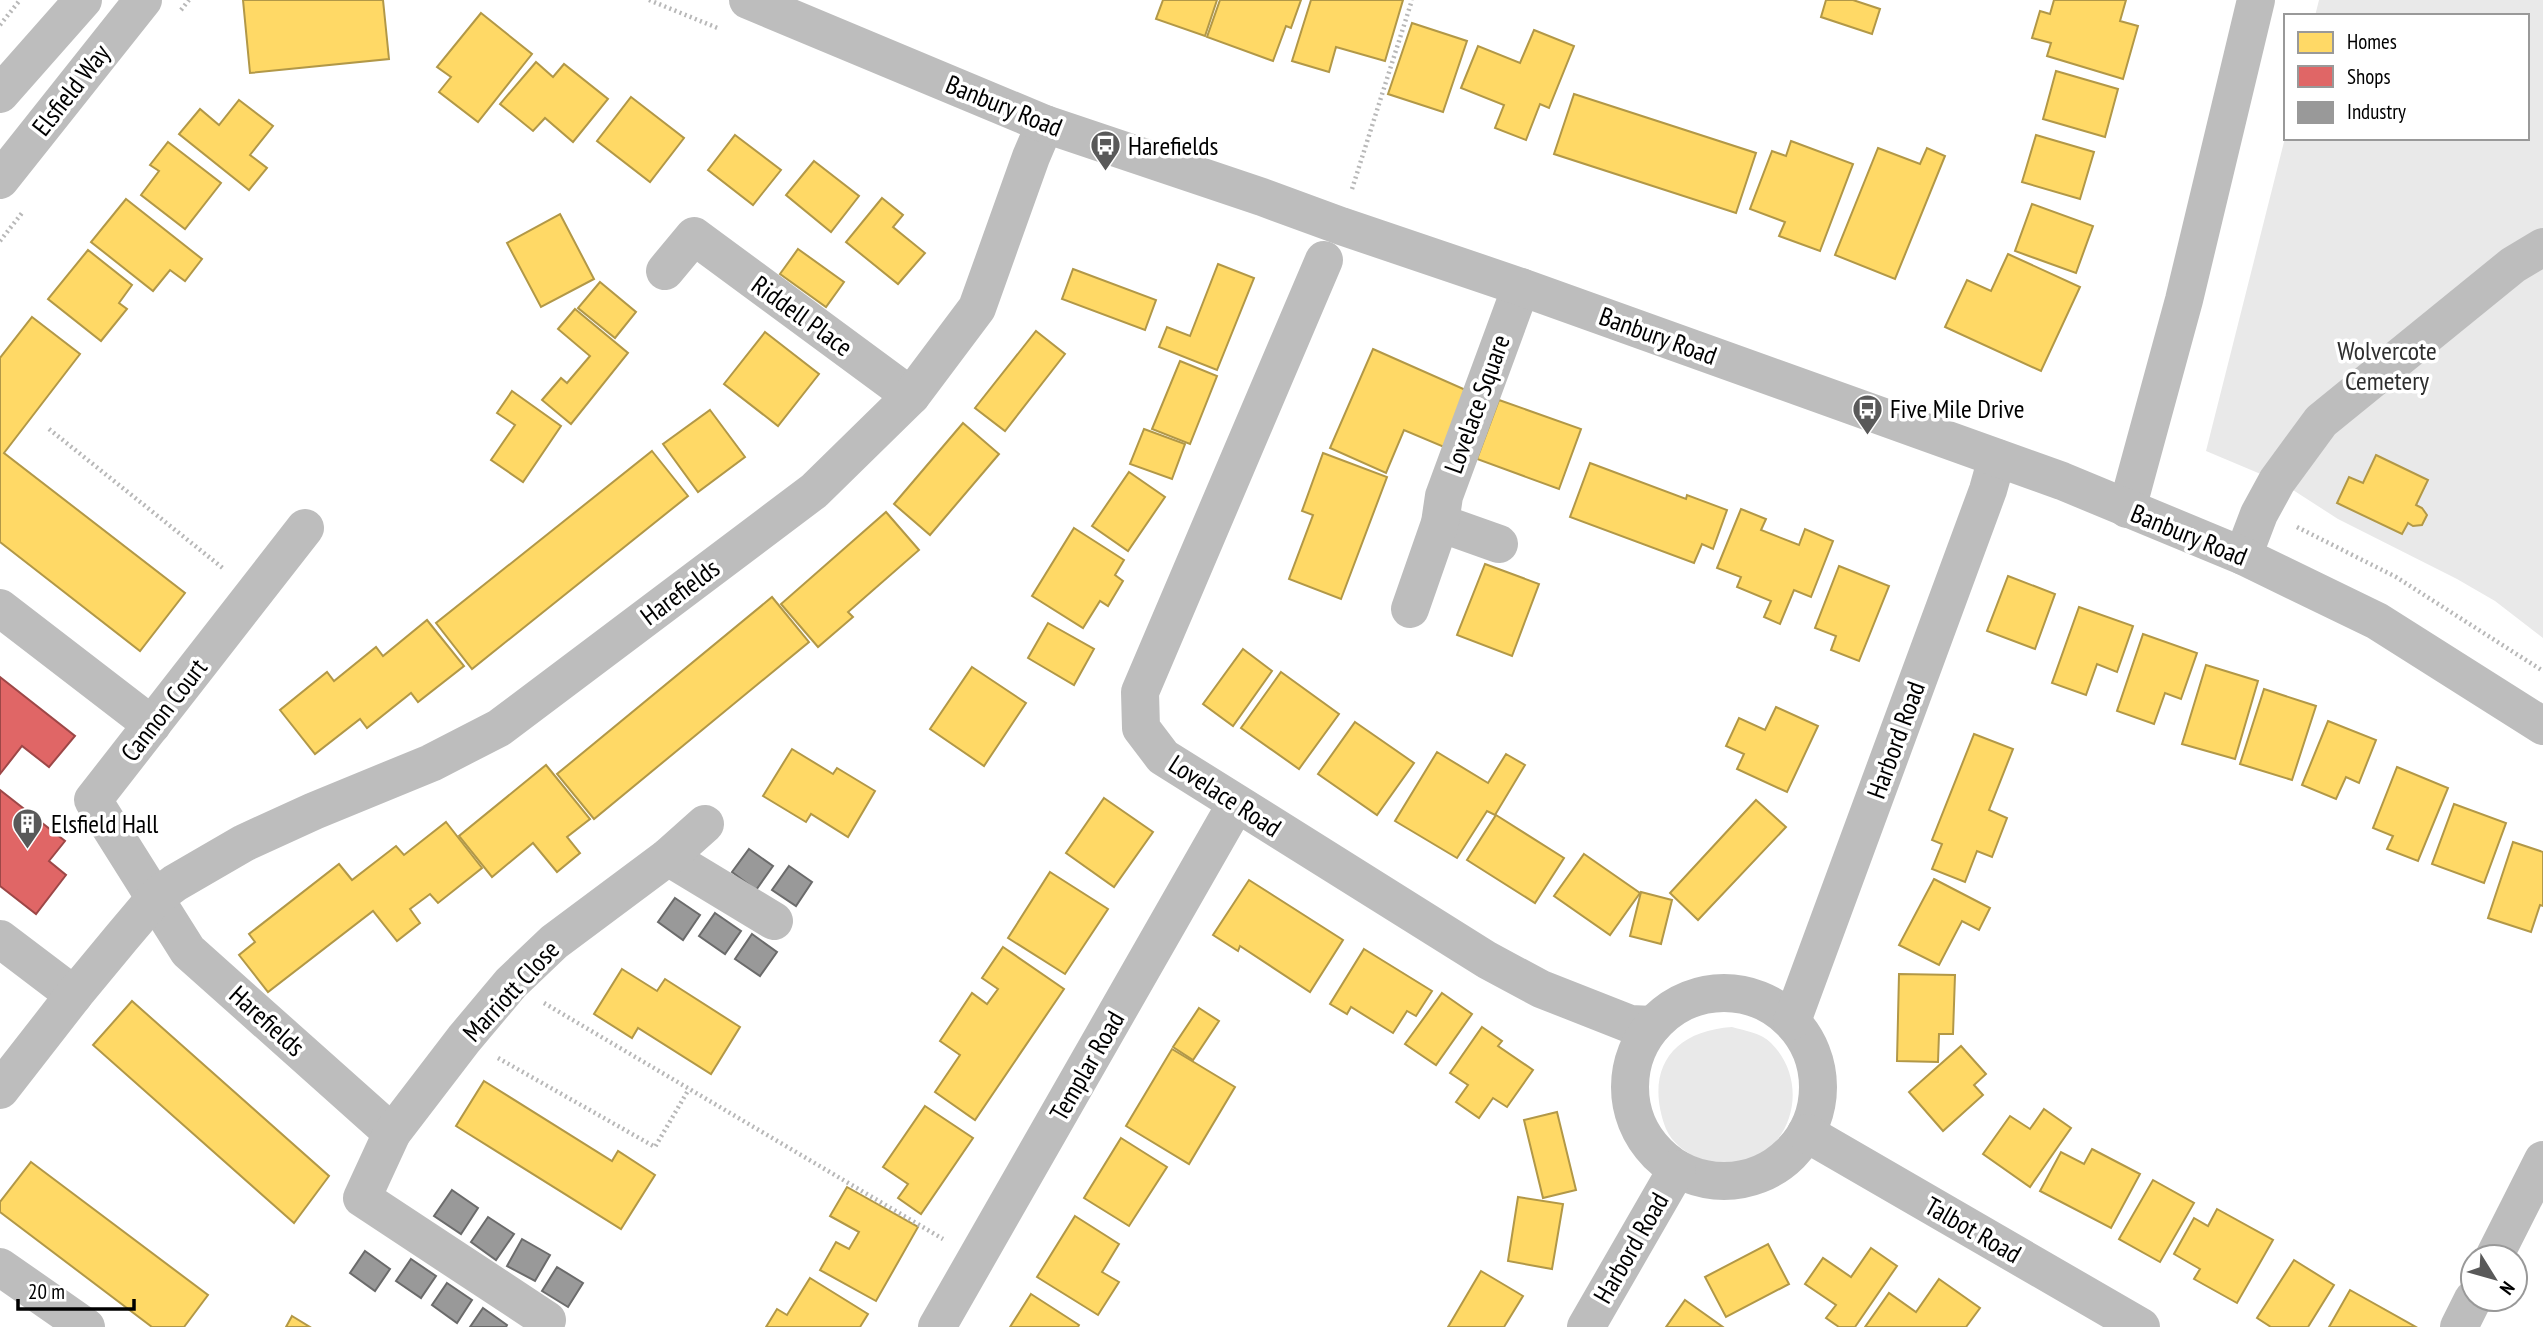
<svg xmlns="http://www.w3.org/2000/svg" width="2543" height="1327" viewBox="0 0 2543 1327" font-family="'PT Sans Narrow',sans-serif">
<rect width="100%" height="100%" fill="#fff"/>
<g fill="#e9e9e9">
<path d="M2319,0H2543V638L2495,601L2457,579L2338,519L2282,483L2206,451L2286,134V138H2527V16H2315Z"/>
<path d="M1732,1027C1746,1031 1761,1033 1771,1043C1808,1079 1796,1143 1748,1161C1739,1164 1731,1167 1722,1165C1715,1164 1708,1161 1701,1159C1687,1154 1672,1143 1666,1129C1644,1071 1671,1031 1732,1027Z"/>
</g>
<g fill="#ffd966" stroke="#b29847" stroke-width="2">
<path d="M243,0H383L389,59L250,73Z"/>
<path d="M1163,0H1217L1205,36L1156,19Z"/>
<path d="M1220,0H1301L1291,28L1286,26L1273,61L1207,37Z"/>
<path d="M1311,0H1403L1385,61L1336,47L1329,72L1292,61Z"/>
<path d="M1826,0H1853L1880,9L1872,34L1821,17Z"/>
<path d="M2054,0H2126L2120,21L2138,26L2123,79L2047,56L2051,43L2032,38L2040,11L2050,14Z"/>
<path d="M481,13L532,54L478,122L439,92L451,77L437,67Z"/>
<path d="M1412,23L1467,41L1443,112L1388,94Z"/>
<path d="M1534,30L1574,46L1549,108L1540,104L1526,140L1495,128L1504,105L1461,88L1478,46L1520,63Z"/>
<path d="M536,62L553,77L564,64L608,99L573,142L545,118L533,131L500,104Z"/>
<path d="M2056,71L2118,89L2105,137L2043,119Z"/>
<path d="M1574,94L1756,153L1736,213L1554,154Z"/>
<path d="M631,97L684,138L650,182L597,141Z"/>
<path d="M239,100L273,126L250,155L267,168L249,190L179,134L200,109L219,125Z"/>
<path d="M735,135L781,170L753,205L708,170Z"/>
<path d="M2036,135L2094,152L2080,199L2022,182Z"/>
<path d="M1791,141L1853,164L1820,251L1779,236L1785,222L1750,209L1772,151L1786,156Z"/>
<path d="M168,142L221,183L185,229L141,195L159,171L150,165Z"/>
<path d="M1878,148L1920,164L1927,148L1945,156L1895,279L1835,255Z"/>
<path d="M814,161L859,196L831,232L786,195Z"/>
<path d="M882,198L903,215L893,227L925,253L898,284L846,242Z"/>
<path d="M126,199L202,259L185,281L170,270L153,291L91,242Z"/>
<path d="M2032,204L2093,226L2076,273L2015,251Z"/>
<path d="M560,214L594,279L541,307L507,243Z"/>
<path d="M798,249L844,282L826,307L780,274Z"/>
<path d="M88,250L132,285L119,303L127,309L101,341L48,299Z"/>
<path d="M2008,254L2080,287L2041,371L1945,327L1967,280L1991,291Z"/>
<path d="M1218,264L1254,278L1217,370L1159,347L1167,327L1190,336Z"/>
<path d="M1073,269L1156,300L1145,330L1062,299Z"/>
<path d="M600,282L636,312L615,338L578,308Z"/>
<path d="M575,309L628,353L571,424L542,400L561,378L567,383L590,356L558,329Z"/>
<path d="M32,317L80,354L4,453L185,593L140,651L0,542V358Z"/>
<path d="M1036,331L1065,354L1005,431L975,408Z"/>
<path d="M765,332L819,374L778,426L724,384Z"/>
<path d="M1373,349L1468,391L1444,447L1404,430L1386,473L1330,448Z"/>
<path d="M1180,361L1217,376L1190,444L1152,429Z"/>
<path d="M512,391L561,426L523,482L491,460L515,425L497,413Z"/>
<path d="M1499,400L1581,429L1559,489L1477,459Z"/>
<path d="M710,410L745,457L698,492L663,444Z"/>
<path d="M963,423L999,454L930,535L894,504Z"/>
<path d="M1144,429L1185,444L1172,479L1130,464Z"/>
<path d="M652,451L688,496L472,669L436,623Z"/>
<path d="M1323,453L1387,477L1341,599L1289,579L1313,515L1302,511Z"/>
<path d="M2376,455L2428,480L2416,505L2422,508L2427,515L2422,525L2413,526L2408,523L2402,534L2337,503L2349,477L2363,483Z"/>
<path d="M1590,463L1686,499L1687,495L1727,510L1713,549L1702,544L1694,563L1570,517Z"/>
<path d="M1129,472L1165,497L1128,551L1092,526Z"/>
<path d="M1741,509L1766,519L1761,530L1799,545L1805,529L1833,541L1811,597L1794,590L1780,624L1764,617L1771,601L1737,587L1741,577L1717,568Z"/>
<path d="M886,512L919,550L848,612L853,617L818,647L781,604Z"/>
<path d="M1074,528L1124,560L1115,575L1123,581L1108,606L1100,601L1083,628L1032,596Z"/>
<path d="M1485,564L1539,584L1512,656L1457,635Z"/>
<path d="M1839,566L1889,586L1859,661L1831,650L1836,636L1815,628Z"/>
<path d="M2008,576L2055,594L2035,649L1987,631Z"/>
<path d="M772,597L809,642L594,819L557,774Z"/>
<path d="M2079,607L2133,626L2117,672L2097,664L2086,695L2052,683Z"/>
<path d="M427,620L464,666L418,702L411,693L367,728L360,719L315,754L280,710L327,672L334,681L376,647L383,656Z"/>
<path d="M1048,623L1094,649L1074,685L1028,658Z"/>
<path d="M2143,634L2197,653L2181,699L2165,693L2154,724L2117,711Z"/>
<path d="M1243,649L1272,671L1233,726L1203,704Z"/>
<path d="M2206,665L2258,681L2235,759L2182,744Z"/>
<path d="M972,667L1026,703L984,766L930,729Z"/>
<path d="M1281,672L1339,714L1299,769L1241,728Z"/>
<path d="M2264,689L2316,706L2292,780L2240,764Z"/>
<path d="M1776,707L1818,726L1787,792L1737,769L1744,754L1726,746L1739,718L1765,730Z"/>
<path d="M2328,721L2376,740L2359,783L2346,777L2336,799L2302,785Z"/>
<path d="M1355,722L1414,763L1377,815L1318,774Z"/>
<path d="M1974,734L2013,749L1989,810L2007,818L1992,857L1977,851L1965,882L1932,869L1942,844L1932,840Z"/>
<path d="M792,749L833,774L837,768L875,791L848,837L811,814L806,822L763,796Z"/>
<path d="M1437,752L1488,783L1506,754L1525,765L1495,815L1487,811L1457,858L1395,821Z"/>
<path d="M546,765L590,819L567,837L580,853L557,872L533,843L492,877L459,836Z"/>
<path d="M2397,767L2448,788L2418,861L2387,849L2393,836L2373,828Z"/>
<path d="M1104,798L1153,832L1114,887L1066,853Z"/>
<path d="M1756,800L1786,827L1698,920L1670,893Z"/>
<path d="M2454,804L2506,823L2484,883L2432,864Z"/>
<path d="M1496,815L1564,858L1535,903L1467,860Z"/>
<path d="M446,822L482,868L438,903L430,894L410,909L420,923L397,941L373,911L268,992L239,955L255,942L249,934L339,864L352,880L396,846L404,855Z"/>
<path d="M2513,842L2543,852V906L2540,905L2531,932L2488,918Z"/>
<path d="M1584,854L1640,893L1610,935L1554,896Z"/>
<path d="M1050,872L1108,909L1065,974L1008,938Z"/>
<path d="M1934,879L1990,908L1979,930L1962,921L1939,965L1899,945Z"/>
<path d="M1249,880L1343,940L1310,992L1240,946L1238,951L1213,935Z"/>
<path d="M1641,892L1672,900L1661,944L1630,936Z"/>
<path d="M1003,947L1064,989L975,1120L935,1092L960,1055L940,1041L972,993L987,1004L998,989L982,978Z"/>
<path d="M1364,949L1432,991L1416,1016L1407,1011L1393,1033L1351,1007L1347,1014L1330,1004Z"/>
<path d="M622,969L657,991L665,979L740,1027L711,1074L638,1028L632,1038L594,1014Z"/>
<path d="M1899,974L1955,975L1953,1034H1939L1938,1062L1897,1061Z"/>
<path d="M1442,993L1472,1014L1436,1065L1405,1044Z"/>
<path d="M132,1001L329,1176L294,1223L93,1045Z"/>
<path d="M1199,1008L1219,1021L1193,1060L1173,1047Z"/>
<path d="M1482,1027L1502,1041L1498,1046L1533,1070L1507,1107L1493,1098L1479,1118L1456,1102L1468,1085L1450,1073Z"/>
<path d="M1961,1046L1986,1074L1974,1085L1983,1095L1943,1131L1909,1092Z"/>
<path d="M1172,1049L1235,1087L1189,1164L1126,1126Z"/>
<path d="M484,1081L612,1161L618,1151L655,1175L621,1229L456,1126Z"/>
<path d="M925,1106L973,1138L921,1214L898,1198L908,1184L883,1167Z"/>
<path d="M2044,1109L2071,1128L2030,1187L1983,1154L2010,1116L2030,1129Z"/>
<path d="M1557,1112L1576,1190L1543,1198L1524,1120Z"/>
<path d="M1121,1138L1167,1167L1129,1226L1084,1198Z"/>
<path d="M2092,1149L2140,1174L2111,1228L2040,1191L2061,1152L2084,1164Z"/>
<path d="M31,1162L208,1295L184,1327H152L0,1212V1202Z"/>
<path d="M2153,1180L2194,1203L2160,1262L2119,1239Z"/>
<path d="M847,1187L918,1227L876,1301L820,1270L836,1242L849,1249L859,1232L830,1216Z"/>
<path d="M1518,1197L1563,1204L1552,1269L1508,1261Z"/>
<path d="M2217,1209L2273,1240L2237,1303L2194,1279L2200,1269L2174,1254L2194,1218L2208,1226Z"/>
<path d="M1075,1216L1119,1244L1102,1272L1119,1282L1098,1315L1037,1277Z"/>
<path d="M1768,1244L1789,1284L1726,1317L1705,1277Z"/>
<path d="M1871,1248L1897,1266L1855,1327H1839L1826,1318L1836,1305L1805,1284L1823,1258L1851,1277Z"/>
<path d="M2294,1260L2334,1285L2308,1327H2271L2257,1318Z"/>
<path d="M1481,1271L1523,1296L1504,1327H1448Z"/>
<path d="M810,1278L868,1314L860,1327H766L777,1309L787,1315Z"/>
<path d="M1939,1279L1980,1308L1966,1327H1865L1889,1293L1916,1312Z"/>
<path d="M2350,1290L2416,1327H2329Z"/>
<path d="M1031,1294L1079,1325L1078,1327H1010Z"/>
<path d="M1685,1300L1723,1327H1666Z"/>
<path d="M292,1316L310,1327H286Z"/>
</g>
<g fill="#e06666" stroke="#9d4747" stroke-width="2">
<path d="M0,677L75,736L49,767L22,746L0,774Z"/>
<path d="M0,790L65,841L49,861L66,875L36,914L0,886Z"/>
</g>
<g fill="#999" stroke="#6b6b6b" stroke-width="2">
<path d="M749,849L773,866L756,890L732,872Z"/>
<path d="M789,866L812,882L796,906L772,890Z"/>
<path d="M675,898L700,915L683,940L658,922Z"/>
<path d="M715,913L741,931L725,954L699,936Z"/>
<path d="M752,934L777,952L760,976L735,959Z"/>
<path d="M452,1190L478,1208L461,1234L434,1216Z"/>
<path d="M488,1217L514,1234L496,1260L471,1242Z"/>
<path d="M522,1239L550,1255L535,1281L507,1266Z"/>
<path d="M365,1251L390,1269L375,1291L350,1273Z"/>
<path d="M411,1259L436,1276L421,1298L396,1281Z"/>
<path d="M557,1267L583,1283L568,1307L542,1291Z"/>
<path d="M447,1283L472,1300L457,1323L432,1305Z"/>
<path d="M483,1308L507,1325L506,1327H470Z"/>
</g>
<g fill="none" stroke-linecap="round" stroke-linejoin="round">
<g stroke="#b8b8b8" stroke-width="4.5" stroke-dasharray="2 3.5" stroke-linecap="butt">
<path d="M649,0L720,29"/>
<path d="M181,10L189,0"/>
<path d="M0,25L20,0"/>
<path d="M1352,189L1412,0"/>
<path d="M0,241L22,213"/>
<path d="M49,429L224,569"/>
<path d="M2297,527L2396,577L2543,671"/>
<path d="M544,1003L943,1239"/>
<path d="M498,1058L655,1147L689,1089"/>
</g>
<g stroke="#bdbdbd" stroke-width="38">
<path d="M1324,260L1140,692L1141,728L1163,757L1487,960L1541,989L1630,1024L1653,1025"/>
<path d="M665,271L694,236L911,396"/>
<path d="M2127,509L2184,300L2256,0"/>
<path d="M1440,523L1499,544"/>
<path d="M305,528L93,800L188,951L392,1133"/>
<path d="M2243,556L2259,514L2277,481L2321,421L2513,265L2543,247"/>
<path d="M0,608L152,725"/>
<path d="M1410,609L1440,523L1444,496L1521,287"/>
<path d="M668,857L774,921"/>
<path d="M0,939L74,995"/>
<circle cx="1724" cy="1087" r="94"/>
<path d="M1792,1021L1988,490L1997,458"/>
<path d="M0,1090L74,995L122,937L155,898L175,883L244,843L314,811L431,763L499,728L814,491L911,396L977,308L1031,157L1045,124"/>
<path d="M1806,1133L2141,1327"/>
<path d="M2494,1257L2543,1160"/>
<path d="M0,1267L86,1327"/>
<path d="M547,1320L362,1198L392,1133L464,1039L511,983L554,942L668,857L705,824"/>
<path d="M937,1327L1236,804"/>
<path d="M1586,1327L1677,1169"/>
<path d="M2459,1327L2473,1299"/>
</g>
<path stroke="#bdbdbd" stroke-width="38" d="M748,0L1045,124L1262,197L1341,226L1521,287L2062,481L2243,556L2377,621L2543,726"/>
<g stroke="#bdbdbd" stroke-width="38">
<path d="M0,94L83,0"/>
<path d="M0,180L143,0"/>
</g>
</g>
<defs>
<symbol id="bus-pin" viewBox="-11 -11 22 30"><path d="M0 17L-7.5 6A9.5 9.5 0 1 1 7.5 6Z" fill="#595959" stroke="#fff"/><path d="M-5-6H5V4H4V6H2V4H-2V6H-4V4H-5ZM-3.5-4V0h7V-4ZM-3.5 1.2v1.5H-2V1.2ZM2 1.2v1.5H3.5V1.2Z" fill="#fff"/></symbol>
<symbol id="building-pin" viewBox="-11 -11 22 30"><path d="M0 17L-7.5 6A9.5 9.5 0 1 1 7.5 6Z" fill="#595959" stroke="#fff"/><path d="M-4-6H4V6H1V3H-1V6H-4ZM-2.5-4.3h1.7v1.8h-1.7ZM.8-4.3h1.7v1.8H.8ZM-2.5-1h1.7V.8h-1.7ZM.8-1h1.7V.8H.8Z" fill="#fff"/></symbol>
</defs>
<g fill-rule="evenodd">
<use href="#bus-pin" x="1088" y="128" width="35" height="47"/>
<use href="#bus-pin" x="1850" y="392" width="35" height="47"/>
<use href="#building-pin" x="10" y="806" width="35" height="47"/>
</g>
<g text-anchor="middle" stroke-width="7" stroke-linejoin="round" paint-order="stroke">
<g font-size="26" fill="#000" stroke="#fff">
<text transform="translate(71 90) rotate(-52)" y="9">Elsfield Way</text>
<text transform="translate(1004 106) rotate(22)" y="9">Banbury Road</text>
<text transform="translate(802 316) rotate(36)" y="9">Riddell Place</text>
<text transform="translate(1658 336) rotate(20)" y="9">Banbury Road</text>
<text transform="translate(1477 404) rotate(-70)" y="9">Lovelace Square</text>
<text transform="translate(2189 535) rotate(22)" y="9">Banbury Road</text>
<text transform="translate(680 592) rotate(-37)" y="9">Harefields</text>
<text transform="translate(164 710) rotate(-52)" y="9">Cannon Court</text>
<text transform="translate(1896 740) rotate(-70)" y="9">Harbord Road</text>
<text transform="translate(1225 796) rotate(33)" y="9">Lovelace Road</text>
<text transform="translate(511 991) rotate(-47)" y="9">Marriott Close</text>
<text transform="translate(267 1021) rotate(42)" y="9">Harefields</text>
<text transform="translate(1087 1066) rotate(-60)" y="9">Templar Road</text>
<text transform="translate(1973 1230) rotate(30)" y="9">Talbot Road</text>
<text transform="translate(1631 1248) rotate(-60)" y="9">Harbord Road</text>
</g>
<g font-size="26" fill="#000" stroke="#fff" text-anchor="start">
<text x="1128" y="155">Harefields</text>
<text x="1890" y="418">Five Mile Drive</text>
<text x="51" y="833">Elsfield Hall</text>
</g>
<g font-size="26" fill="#2e2e2e" stroke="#fff">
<text x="2387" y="360">Wolvercote<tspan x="2387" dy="30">Cemetery</tspan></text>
</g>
</g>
<rect x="2284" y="14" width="245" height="126" fill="#ffffff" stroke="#999999" stroke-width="2"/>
<rect x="2298" y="32" width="35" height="21" fill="#ffd966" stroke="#999999" stroke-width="2"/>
<text x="2347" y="49" font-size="21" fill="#000000">Homes</text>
<rect x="2298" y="66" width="35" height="21" fill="#e06666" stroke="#999999" stroke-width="2"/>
<text x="2347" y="84" font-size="21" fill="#000000">Shops</text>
<rect x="2298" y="102" width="35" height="21" fill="#999999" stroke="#999999" stroke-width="2"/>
<text x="2347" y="119" font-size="21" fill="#000000">Industry</text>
<g transform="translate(2494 1278) rotate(127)"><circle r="33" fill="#ffffff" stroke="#999999" stroke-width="2"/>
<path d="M0-5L12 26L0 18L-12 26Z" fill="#595959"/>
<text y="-10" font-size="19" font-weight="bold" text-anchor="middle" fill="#000000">N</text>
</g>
<path d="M18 1299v10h116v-10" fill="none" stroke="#000000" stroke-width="3.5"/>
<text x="28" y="1299" font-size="21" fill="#000000" stroke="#ffffff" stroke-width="5" paint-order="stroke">20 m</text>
</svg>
